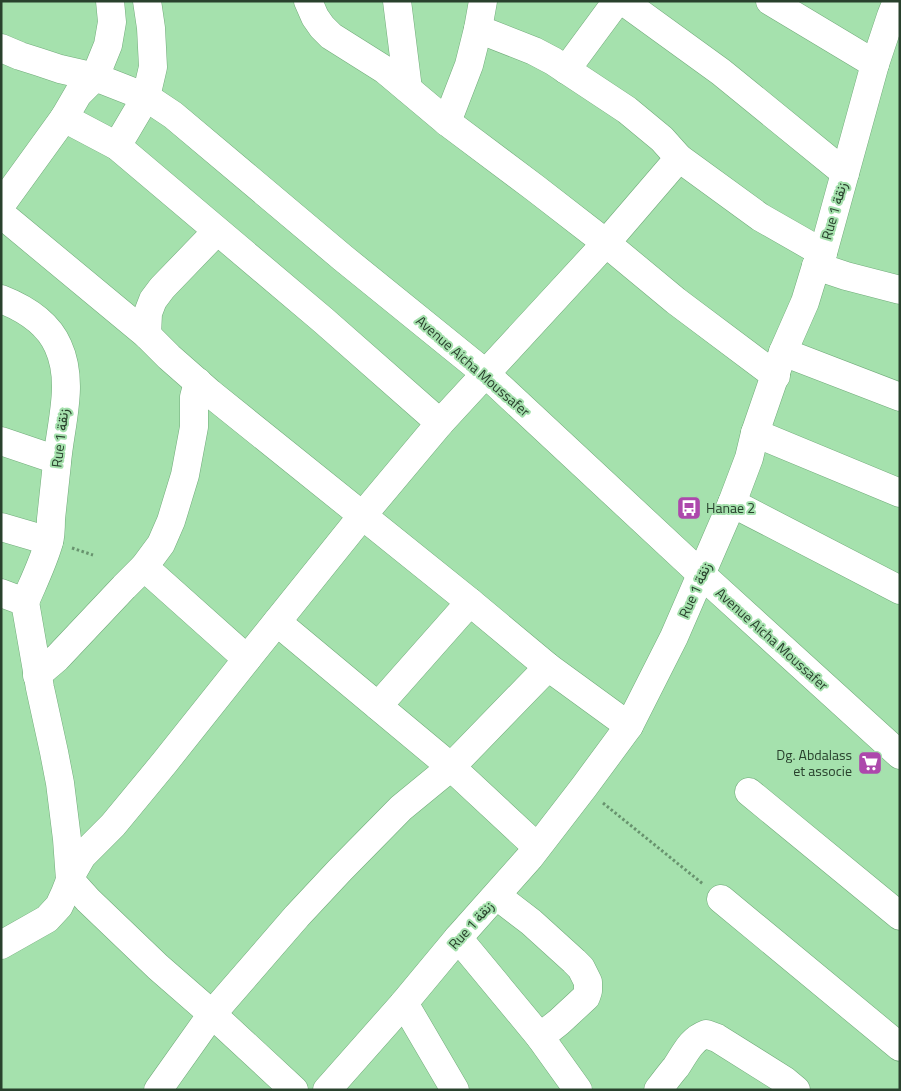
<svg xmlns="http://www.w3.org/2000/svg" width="901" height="1091" viewBox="0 0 901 1091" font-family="'Titillium Web',Vazirmatn,sans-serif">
<rect width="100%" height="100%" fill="#a5e1ad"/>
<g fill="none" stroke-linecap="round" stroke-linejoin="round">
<defs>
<g id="minor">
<path d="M308,1L315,17L322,27L331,36L385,70L447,122L535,188L606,243L676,301L776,376"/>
<path d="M397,1L408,89"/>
<path d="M623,1L721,72L845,173"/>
<path d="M770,1L875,64"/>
<path d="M478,29L534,51L553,61L627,110L662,139L679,158L760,217L823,253"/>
<path d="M1,48L20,56L39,62L60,69L95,77L146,97L173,115L343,258L485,373L702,575L900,755"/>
<path d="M566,70L617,1"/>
<path d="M64,118L117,146L323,320L440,423"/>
<path d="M447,122L469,65L478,29L483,1"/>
<path d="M117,146L146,97L153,67L151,28L147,1"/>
<path d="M1,205L64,118L78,94L95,77L108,45L112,22L110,1"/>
<path d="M1,214L147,335L169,357L210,393L470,602L548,667L629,726"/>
<path d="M816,266L846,276L900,290"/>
<path d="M1,299C24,308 48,323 58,346C75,383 60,425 57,463C55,482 53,500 51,519C51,527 51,535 49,542C43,563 33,583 25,602"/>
<path d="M147,335L148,313L153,300L162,288L217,231"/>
<path d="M783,352L900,397"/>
<path d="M755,433L900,493"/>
<path d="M1,441L57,460"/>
<path d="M732,503L900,590"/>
<path d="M1,527L49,541"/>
<path d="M144,567L247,659"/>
<path d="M1,593L25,602"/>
<path d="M25,602L40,688L54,752L60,783L67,839L70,880L88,900L158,967L212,1014L294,1090"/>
<path d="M277,622L451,767L537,847"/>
<path d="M37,675L57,658L124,587L144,567L161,544L171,521L185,475L194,427V397L198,382"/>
<path d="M378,706L470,602"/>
<path d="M749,792L900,916"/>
<path d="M497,896L531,922L574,961L581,968L588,982V991L586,997L559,1022L540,1037"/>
<path d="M721,899L900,1047"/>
<path d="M458,938L540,1037L578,1090"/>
<path d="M1,945L47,919L59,906L65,893L74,870L82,856L113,825L165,762L247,659L362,516L440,423L606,243L679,158"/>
<path d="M404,1003L455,1090"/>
<path d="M158,1090L212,1014L297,916L340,870L401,808L451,767L548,667"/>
<path d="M327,1090L404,1003L458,938L530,857L584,787L629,726L674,637L732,503L749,458L755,433L783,352L805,302L816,266L823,253L875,64L891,16L897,1"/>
<path d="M658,1090C664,1082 670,1074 676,1067C685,1054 690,1040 706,1034L717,1038L784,1080L796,1090"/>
</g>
</defs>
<use href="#minor" stroke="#71ab7a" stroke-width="29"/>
<g stroke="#68936e" stroke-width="3" stroke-dasharray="2.5 2.5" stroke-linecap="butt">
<path d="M72,548L93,555"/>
<path d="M603,803L703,884"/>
</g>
<use href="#minor" stroke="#fff" stroke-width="28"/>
</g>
<defs>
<symbol id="bus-square" viewBox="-11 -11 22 22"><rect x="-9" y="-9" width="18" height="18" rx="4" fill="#ad48ac" stroke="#a5e1ad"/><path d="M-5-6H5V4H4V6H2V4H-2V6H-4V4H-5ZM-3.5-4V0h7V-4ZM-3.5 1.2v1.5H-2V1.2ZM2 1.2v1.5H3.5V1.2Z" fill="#fff"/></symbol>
<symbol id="supermarket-square" viewBox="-11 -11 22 22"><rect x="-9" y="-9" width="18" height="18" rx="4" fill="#ad48ac" stroke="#a5e1ad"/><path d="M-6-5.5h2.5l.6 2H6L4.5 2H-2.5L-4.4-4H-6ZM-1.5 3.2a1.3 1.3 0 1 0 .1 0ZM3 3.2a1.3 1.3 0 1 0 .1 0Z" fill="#fff"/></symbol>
</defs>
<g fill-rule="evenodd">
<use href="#bus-square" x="675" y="494" width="28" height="28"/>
<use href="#supermarket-square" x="856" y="749" width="28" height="28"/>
</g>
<g text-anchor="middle" stroke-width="4" stroke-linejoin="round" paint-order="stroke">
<g font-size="14" fill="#29412d" stroke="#a5e1ad">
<text transform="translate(834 211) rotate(-74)" y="5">Rue 1 زنقة</text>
<text transform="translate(473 366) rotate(41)" y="5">Avenue Aicha Moussafer</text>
<text transform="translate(60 438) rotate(-83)" y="5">Rue 1 زنقة</text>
<text transform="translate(695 590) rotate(-66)" y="5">Rue 1 زنقة</text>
<text transform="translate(772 639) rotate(42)" y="5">Avenue Aicha Moussafer</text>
<text transform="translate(471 925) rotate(-48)" y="5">Rue 1 زنقة</text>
</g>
<g font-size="14" fill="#29412d" stroke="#a5e1ad" text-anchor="start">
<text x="706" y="513">Hanae 2</text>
<text x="852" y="760" text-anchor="end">Dg. Abdalass<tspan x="852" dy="16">et associe</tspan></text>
</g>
</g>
<rect width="901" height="1091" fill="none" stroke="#29412d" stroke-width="5"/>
</svg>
